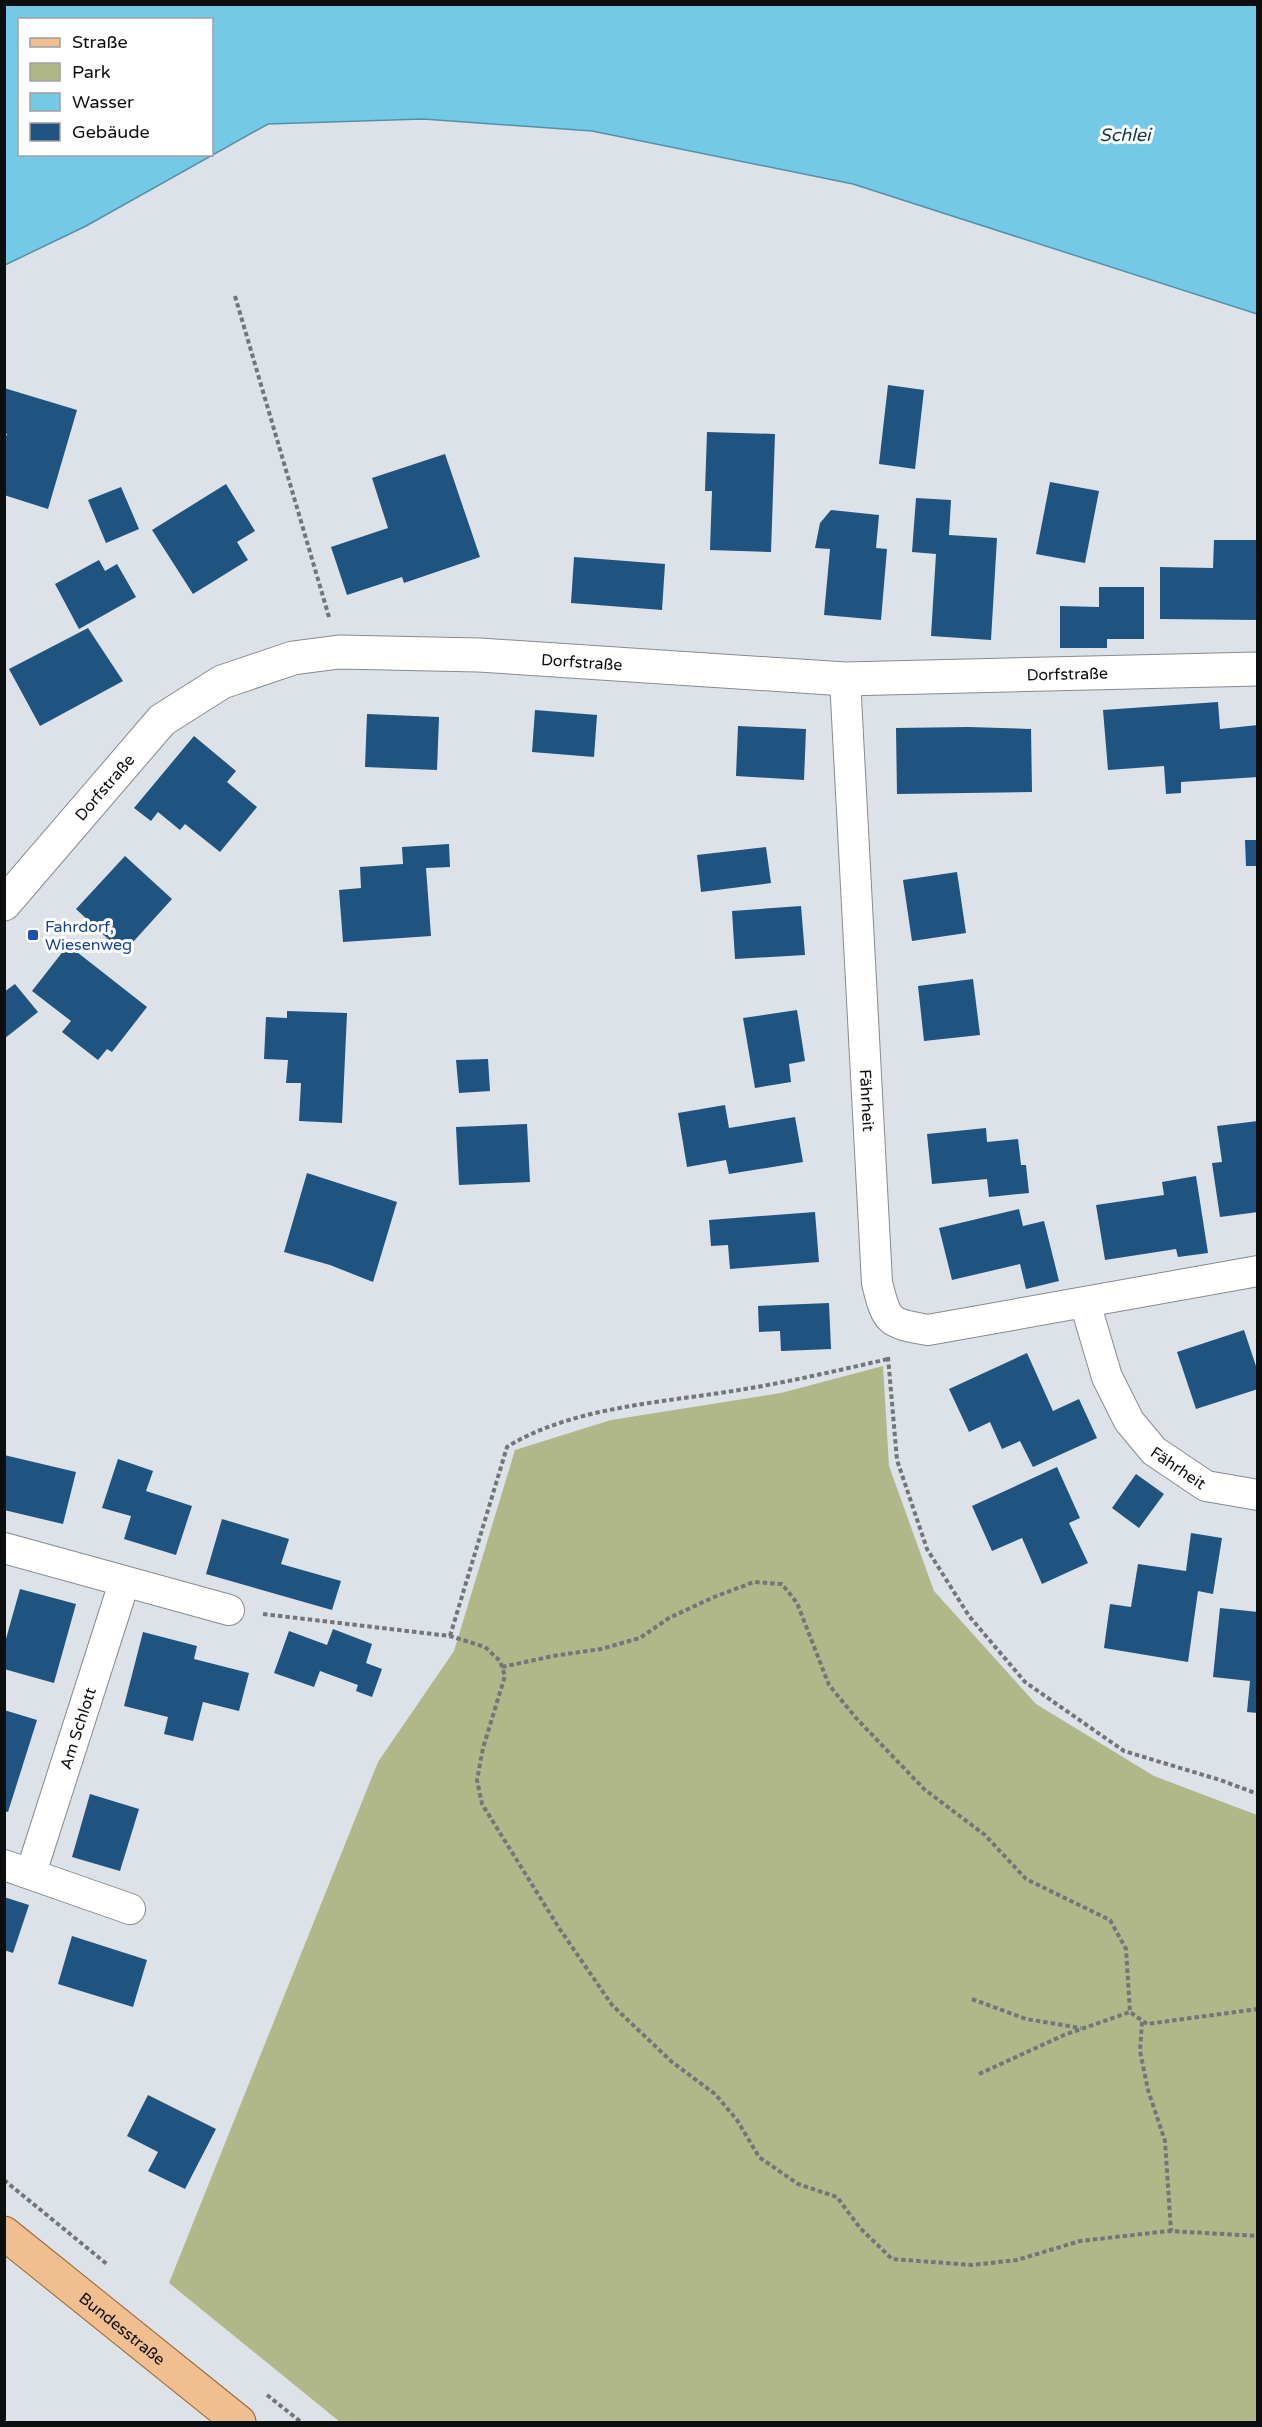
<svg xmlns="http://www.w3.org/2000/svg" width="1262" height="2427" viewBox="0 0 1262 2427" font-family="'Varela Round',sans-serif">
<rect width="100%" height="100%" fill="#dce2e8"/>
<path fill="#b0b88a" d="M883,1366L889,1466L934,1591L1036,1704L1154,1776L1257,1815V2422H340L169,2283L378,1762L454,1651L515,1450L611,1420L781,1393Z"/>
<path fill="#74c9e7" stroke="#5591a6" stroke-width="1.5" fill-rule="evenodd" d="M5,4L1257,5V314L853,184L592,131L423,119L268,124L86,226L5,265ZM20,20H212V154H20Z"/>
<g fill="#1f5380">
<path d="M888,385L924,390L915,469L879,464Z"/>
<path d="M4,388L77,410L48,509L4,495V441L7,434L4,433Z"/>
<path d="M707,432L775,434L771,552L710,550L712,491H705Z"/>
<path d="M445,454L480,557L404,583L402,577L347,595L331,547L388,528L372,478Z"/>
<path d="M1050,482L1099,491L1085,563L1036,554Z"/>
<path d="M226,484L255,531L237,542L248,560L193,594L152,530Z"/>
<path d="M121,487L139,529L106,543L88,500Z"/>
<path d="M916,498L951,500L949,535L997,538L991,640L931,636L936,554L912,552Z"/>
<path d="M831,510L879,515L876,548L887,549L881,620L824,615L830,549L815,548L820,523Z"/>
<path d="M1214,540H1258V620L1160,619V567L1213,568Z"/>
<path d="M574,557L665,564L662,610L571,603Z"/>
<path d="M99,560L105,571L117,564L136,597L79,629L55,584Z"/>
<path d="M1099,587H1144V639H1107V648H1060V606L1099,607Z"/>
<path d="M88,628L123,681L40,726L9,669Z"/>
<path d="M1218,702L1220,729L1258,725V777L1181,782V793L1166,794L1164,766L1108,770L1103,710Z"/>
<path d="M535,710L597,715L594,757L532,752Z"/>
<path d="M367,714L439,717L437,770L365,767Z"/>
<path d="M738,726L806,729L804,780L736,776Z"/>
<path d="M968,727L1031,729L1032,792L897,794L896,728Z"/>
<path d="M194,736L236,771L227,782L257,807L220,852L185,824L180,830L158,812L151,821L134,808Z"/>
<path d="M1245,840H1258V866H1246Z"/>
<path d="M449,844L450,867L426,868L431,936L343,942L339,890L361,888L360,867L403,864L402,847Z"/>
<path d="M766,847L771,883L701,892L697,855Z"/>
<path d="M125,856L172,899L123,953L76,909Z"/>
<path d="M957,872L966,933L912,941L903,880Z"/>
<path d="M801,906L805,955L735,959L732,911Z"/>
<path d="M68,945L147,1007L112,1052L107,1049L98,1060L62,1032L71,1021L32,991Z"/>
<path d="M973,979L980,1035L924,1041L918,986Z"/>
<path d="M15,984L38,1012L4,1039V992Z"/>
<path d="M797,1010L805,1061L789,1064L791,1082L755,1088L743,1018Z"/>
<path d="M287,1011L347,1013L342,1123L299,1121L301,1083H286L288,1060L264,1059L266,1017L287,1018Z"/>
<path d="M488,1059L490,1091L459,1093L456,1060Z"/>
<path d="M725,1105L729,1128L795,1117L803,1162L729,1174L726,1160L687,1167L678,1113Z"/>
<path d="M1258,1121V1212L1220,1217L1212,1163L1222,1162L1217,1126Z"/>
<path d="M527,1124L530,1182L459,1185L456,1127Z"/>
<path d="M986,1128L987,1142L1018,1139L1021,1165H1026L1029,1193L989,1197L987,1179L932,1184L927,1134Z"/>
<path d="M307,1173L397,1202L373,1282L330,1265L284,1252Z"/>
<path d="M1196,1176L1208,1253L1178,1257L1176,1249L1105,1260L1096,1205L1164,1195L1162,1182Z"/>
<path d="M1019,1209L1023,1226L1044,1221L1059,1281L1026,1289L1020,1264L952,1280L939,1228Z"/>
<path d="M815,1212L819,1262L730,1269L728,1245L711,1246L709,1220Z"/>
<path d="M829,1303L831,1349L781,1351L780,1331L759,1332L758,1306Z"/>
<path d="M1244,1330L1258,1372V1389L1196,1409L1177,1352Z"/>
<path d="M1027,1353L1053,1411L1079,1399L1097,1438L1033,1467L1020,1441L1002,1449L990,1422L969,1432L949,1389Z"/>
<path d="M4,1455L76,1472L63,1524L4,1510Z"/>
<path d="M118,1459L153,1471L146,1491L192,1506L176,1555L124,1539L131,1516L102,1508Z"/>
<path d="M1057,1467L1080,1518L1069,1523L1088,1563L1042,1584L1022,1538L992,1551L972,1506Z"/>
<path d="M1136,1474L1164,1494L1139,1528L1112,1508Z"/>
<path d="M222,1519L289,1539L281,1564L341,1581L332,1610L206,1574Z"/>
<path d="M1191,1533L1222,1538L1213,1594L1198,1591L1188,1662L1104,1648L1110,1604L1131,1607L1138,1564L1186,1571Z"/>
<path d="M20,1589L76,1604L54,1683L4,1669V1646Z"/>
<path d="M1220,1608L1258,1612V1713L1247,1712L1250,1681L1213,1677Z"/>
<path d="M333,1629L372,1644L366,1663L382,1669L372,1697L356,1691L358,1685L320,1671L314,1687L274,1673L289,1631L327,1645Z"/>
<path d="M143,1632L197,1646L194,1659L249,1673L239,1711L203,1702L193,1741L164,1734L168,1717L124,1706Z"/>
<path d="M4,1710L37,1720L8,1812L4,1811Z"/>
<path d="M90,1794L139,1809L120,1871L72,1857Z"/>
<path d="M4,1897L29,1905L13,1953L4,1950Z"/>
<path d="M72,1936L147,1960L133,2007L58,1984Z"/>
<path d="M148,2095L216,2129L185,2189L148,2171L158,2152L127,2136Z"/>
</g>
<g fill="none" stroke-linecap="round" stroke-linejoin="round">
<defs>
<g id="street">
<path id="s1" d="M845,679L877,1283C887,1323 888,1323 928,1330L1258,1271"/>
<path id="s2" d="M1085,1303L1107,1377L1129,1421L1154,1451L1206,1486L1258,1495"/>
<path d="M4,1548L229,1610"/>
<path d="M4,1865L130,1909"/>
<path id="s3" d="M31,1873L124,1583"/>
</g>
<g id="secondary">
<path id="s4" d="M4,904L162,720L222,682L293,658L339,652L479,655L845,679L1258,669"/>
</g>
<g id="primary">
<path id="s5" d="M4,2233L239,2422"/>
</g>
</defs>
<use href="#street" stroke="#868b90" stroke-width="32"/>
<use href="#secondary" stroke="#868b90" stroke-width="35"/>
<use href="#primary" stroke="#9a6431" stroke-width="35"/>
<g stroke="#727679" stroke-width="4" stroke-dasharray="4.5 3" stroke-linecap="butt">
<path d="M235,296L329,617"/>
<path d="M888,1357L897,1460L927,1549L969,1616L1025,1682L1124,1751L1220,1780L1258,1794"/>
<path d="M263,1614L450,1636L485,1647L500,1661L505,1676L483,1748L477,1780L482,1804L559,1928L612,2005L672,2062L715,2094L737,2120L759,2157L798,2184L837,2197L860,2228L892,2259L972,2265L1017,2260L1080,2241L1169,2231L1258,2236"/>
<path d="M450,1636L507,1447C572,1406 670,1402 745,1389C793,1381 840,1370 888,1359"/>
<path d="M502,1667L553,1656L601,1649L640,1638L669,1618L714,1597L754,1582L782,1584L797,1603L829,1685L856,1718L924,1789L985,1835L1026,1879L1110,1920L1126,1949L1130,2012L1147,2024L1258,2009"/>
<path d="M972,1999L1026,2019L1081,2028"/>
<path d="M1142,2022L1140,2051L1148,2090L1165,2141L1171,2231"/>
<path d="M979,2074L1064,2035L1130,2012"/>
<path d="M4,2180L108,2265"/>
<path d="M267,2395L301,2422"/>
</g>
<use href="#street" stroke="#fff" stroke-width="30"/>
<use href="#secondary" stroke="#fff" stroke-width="33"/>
<use href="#primary" stroke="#f0be8f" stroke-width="33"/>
</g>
<rect fill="#1a4fb4" stroke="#fff" stroke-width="2" x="27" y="929" width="12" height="12" rx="3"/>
<g text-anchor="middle" stroke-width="6" stroke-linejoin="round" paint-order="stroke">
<g font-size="16" fill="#0c0e0f" stroke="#fff">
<text dy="6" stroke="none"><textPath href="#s4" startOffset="678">Dorfstraße</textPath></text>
<text dy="6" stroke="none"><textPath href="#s4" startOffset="1164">Dorfstraße</textPath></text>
<text dy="6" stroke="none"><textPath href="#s4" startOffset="154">Dorfstraße</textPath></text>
<text dy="6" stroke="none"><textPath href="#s1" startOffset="422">Fährheit</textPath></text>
<text dy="6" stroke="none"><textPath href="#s2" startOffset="195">Fährheit</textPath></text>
<text dy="6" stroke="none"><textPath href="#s3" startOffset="152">Am Schlott</textPath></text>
<text dy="6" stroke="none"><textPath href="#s5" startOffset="152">Bundesstraße</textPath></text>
</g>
<g font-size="16" fill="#164399" stroke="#fff" text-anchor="start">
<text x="45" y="932">Fahrdorf,<tspan x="45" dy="18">Wiesenweg</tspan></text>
</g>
<g font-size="18" font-style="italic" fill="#123946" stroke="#fff">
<text x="1125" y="141">Schlei</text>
</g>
</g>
<rect width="1262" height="2427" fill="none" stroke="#0c0e0f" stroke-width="12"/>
<rect x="18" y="18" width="195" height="138" fill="#ffffff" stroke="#9e9f9f" stroke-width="1.5"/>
<rect x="30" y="38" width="30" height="9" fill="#f0be8f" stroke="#9e9f9f" stroke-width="1.5"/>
<text x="72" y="48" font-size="18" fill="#0c0e0f">Straße</text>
<rect x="30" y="63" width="30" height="18" fill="#b0b88a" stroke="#9e9f9f" stroke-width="1.5"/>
<text x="72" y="78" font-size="18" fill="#0c0e0f">Park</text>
<rect x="30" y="93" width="30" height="18" fill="#74c9e7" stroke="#9e9f9f" stroke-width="1.5"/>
<text x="72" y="108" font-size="18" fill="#0c0e0f">Wasser</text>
<rect x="30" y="123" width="30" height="18" fill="#1f5380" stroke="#9e9f9f" stroke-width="1.5"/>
<text x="72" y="138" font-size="18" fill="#0c0e0f">Gebäude</text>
</svg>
